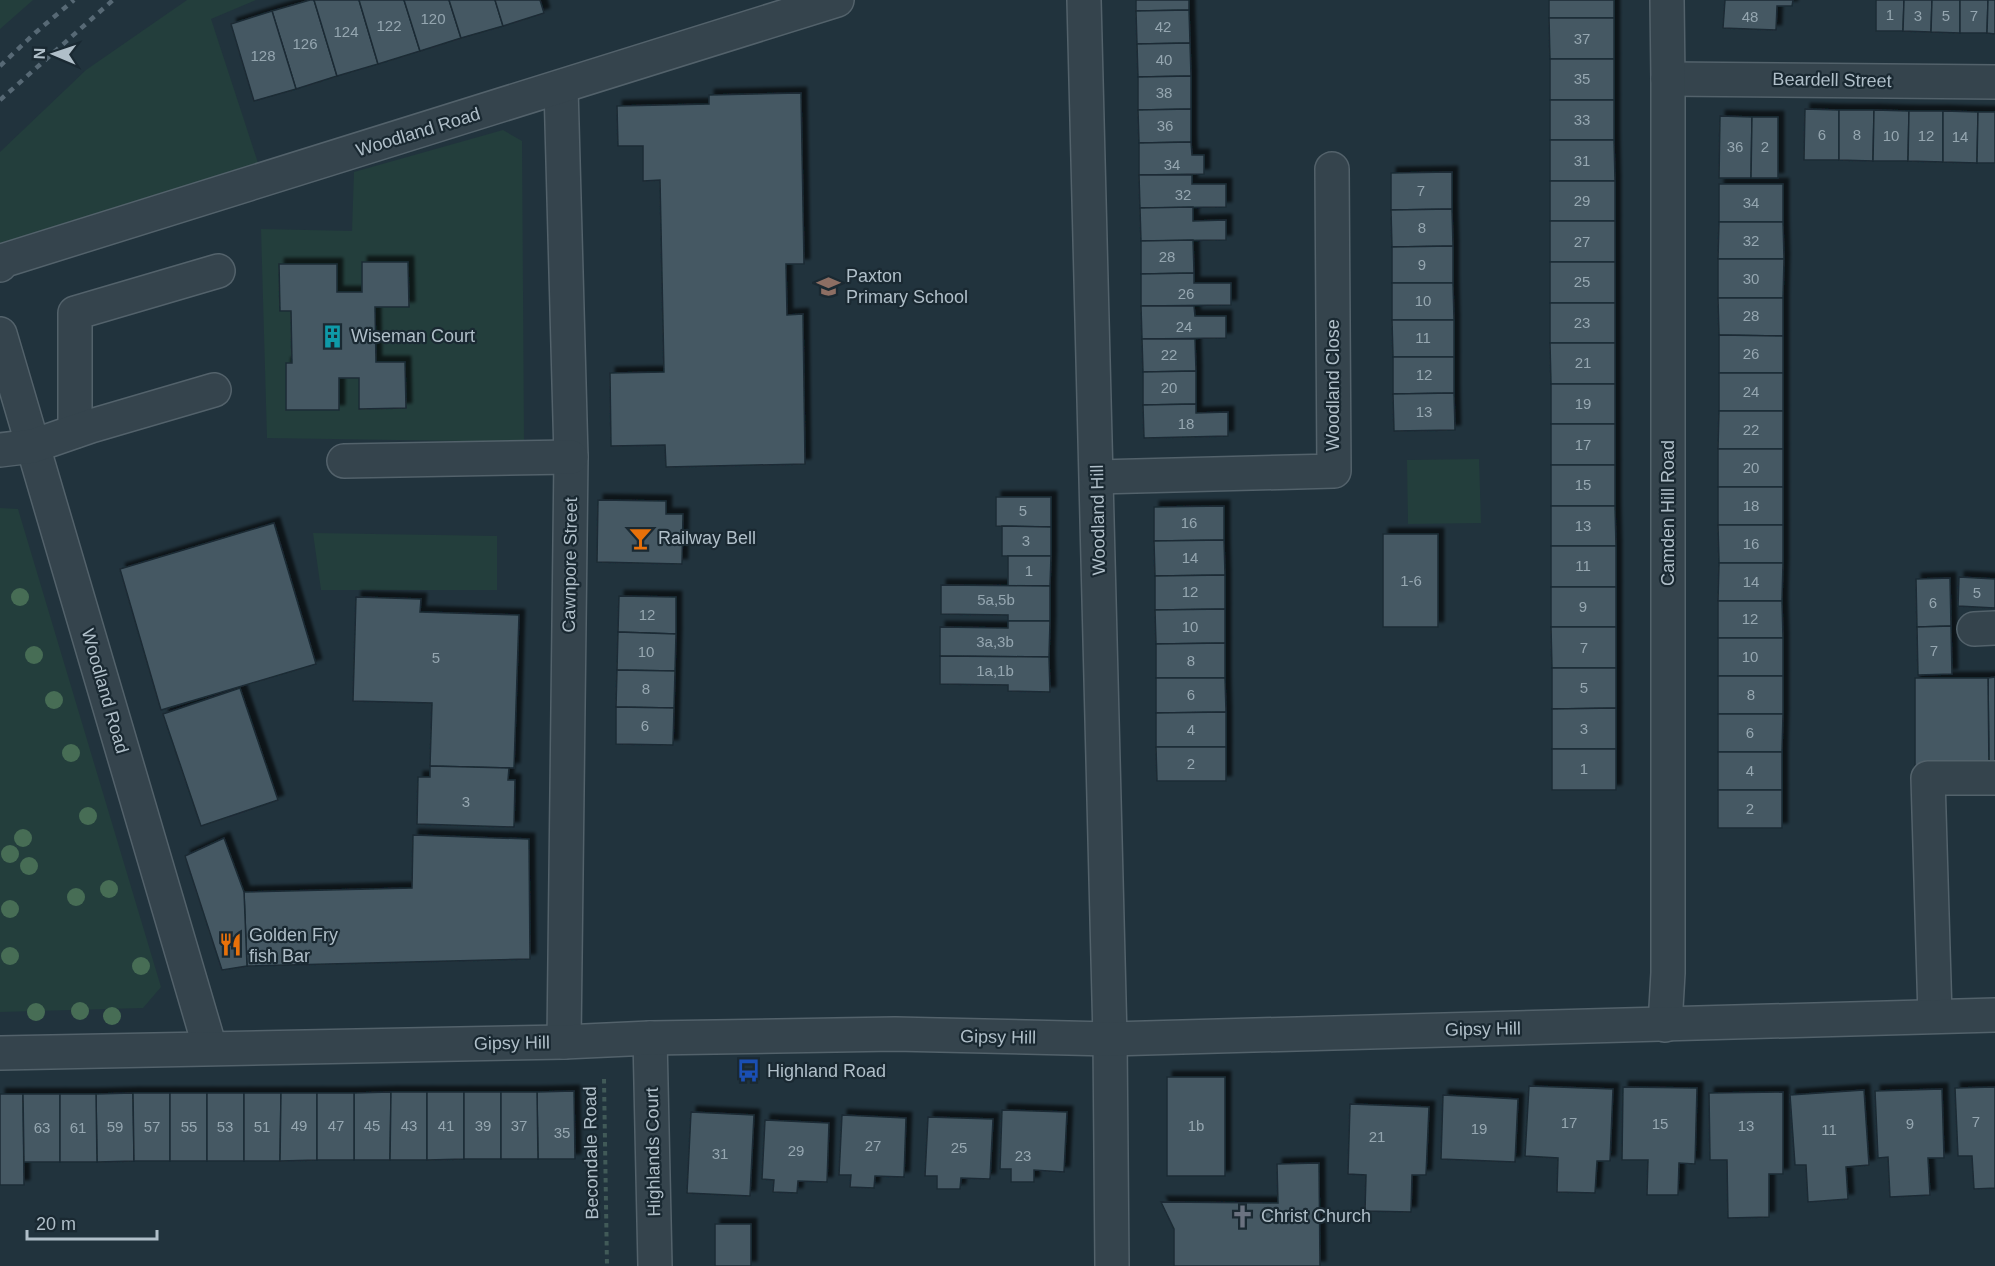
<svg xmlns="http://www.w3.org/2000/svg" width="1995" height="1266" viewBox="0 0 1995 1266" font-family="Arial,sans-serif">
<defs>
<filter id="shadow"><feDropShadow dx="5.5" dy="-5.5" stdDeviation="1.5" flood-color="#0009"/></filter>
</defs>
<rect width="100%" height="100%" fill="#21333d"/>
<g fill="#233e3c" fill-rule="evenodd">
<path d="M0,0H33L0,29Z"/>
<path d="M187,0H256L211,19L259,166L0,251V152L86,70Z"/>
<path d="M503,130L522,141L524,442L267,438L261,229L352,231L354,172ZM362,262H408L409,307H375L376,362H405L406,408L359,378H339V410H286V364L291,363V311L280,310L279,265H337V292H362Z"/>
<path d="M1479,459L1481,523L1408,524L1407,460Z"/>
<path d="M0,508L18,509L161,987L143,1008L0,1012Z"/>
<path d="M313,533L497,536V590H321Z"/>
</g>
<g fill="#445964" stroke="#1c2b34" stroke-width="1.5" filter="url(#shadow)">
<path d="M310,0H314L337,76L296,89L272,11Z"/>
<path d="M314,0H359L378,64L337,76Z"/>
<path d="M359,0H404L420,51L378,64Z"/>
<path d="M404,0H449L461,38L420,51Z"/>
<path d="M449,0H495L503,26L461,38Z"/>
<path d="M495,0H540L544,13L503,26Z"/>
<path d="M1136,0H1189V10L1136,11Z"/>
<rect x="1549" y="0" width="65" height="18"/>
<path d="M1725,0H1793L1792,6H1777L1776,30L1723,28Z"/>
<path d="M1876,0H1904L1903,31H1876Z"/>
<path d="M1904,0H1932L1931,32L1903,31Z"/>
<path d="M1932,0H1960V33L1931,32Z"/>
<path d="M1960,0H1988L1987,33H1960Z"/>
<path d="M1988,0H1995V34L1987,33Z"/>
<path d="M1189,10L1190,43L1137,44L1136,11Z"/>
<path d="M272,11L296,89L254,101L231,24Z"/>
<path d="M1549,18H1614V59H1550Z"/>
<path d="M1190,43L1191,76L1138,77L1137,44Z"/>
<rect x="1550" y="59" width="64" height="41"/>
<path d="M1191,76V109L1138,110V77Z"/>
<path d="M801,93L804,264H786L787,315L803,314L805,464L666,467L665,445L611,446L610,373L664,372L660,180L643,181V146H618L617,106L709,104V95Z"/>
<rect x="1550" y="100" width="64" height="40"/>
<path d="M1191,109V142L1139,143L1138,110Z"/>
<path d="M1805,109L1839,110V160H1804Z"/>
<path d="M1839,110H1874L1873,161L1839,160Z"/>
<path d="M1874,110L1909,111L1908,161H1873Z"/>
<path d="M1909,111H1943V162L1908,161Z"/>
<path d="M1943,111L1978,112L1977,163L1943,162Z"/>
<path d="M1978,112H1995V163H1977Z"/>
<path d="M1720,116L1752,117L1751,178H1719Z"/>
<path d="M1752,117H1778V178H1751Z"/>
<path d="M1550,140H1614L1615,181H1550Z"/>
<path d="M1191,142L1192,155H1204V174L1139,175V143Z"/>
<path d="M1452,172V209L1391,210V173Z"/>
<path d="M1139,175H1192V184H1226V207L1140,208Z"/>
<rect x="1550" y="181" width="65" height="40"/>
<rect x="1719" y="184" width="64" height="38"/>
<path d="M1193,207V221L1226,220V240L1141,241L1140,208Z"/>
<path d="M1452,209L1453,246L1392,247L1391,210Z"/>
<rect x="1550" y="221" width="65" height="41"/>
<path d="M1719,222H1783L1784,259H1718Z"/>
<path d="M1193,240L1194,273L1141,274V241Z"/>
<path d="M1453,246V283H1392V247Z"/>
<path d="M1718,259H1784L1783,298H1718Z"/>
<path d="M362,262H408L409,307H375L376,362H405L406,408L359,409V378H339V410H286V363H292L291,311H280L279,264H337V292H362Z"/>
<rect x="1550" y="262" width="65" height="41"/>
<path d="M1194,273V283H1231V305L1141,306V274Z"/>
<path d="M1392,283H1453L1454,320H1392Z"/>
<path d="M1718,298H1783V336L1719,335Z"/>
<rect x="1550" y="303" width="65" height="40"/>
<path d="M1141,306H1194L1195,316H1226V338L1142,339Z"/>
<path d="M1392,320H1454V357H1393Z"/>
<path d="M1719,335L1783,336V373H1719Z"/>
<path d="M1142,339H1195L1196,371L1143,372Z"/>
<path d="M1550,343H1615V384H1551Z"/>
<path d="M1393,357H1454V393L1393,394Z"/>
<path d="M1196,371V404L1143,405V372Z"/>
<rect x="1719" y="373" width="64" height="38"/>
<rect x="1551" y="384" width="64" height="40"/>
<path d="M1454,393L1455,430L1394,431L1393,394Z"/>
<path d="M1196,404V413L1228,412V436L1144,438L1143,405Z"/>
<path d="M1719,411H1783V449H1718Z"/>
<rect x="1551" y="424" width="64" height="41"/>
<rect x="1718" y="449" width="65" height="38"/>
<rect x="1551" y="465" width="64" height="41"/>
<rect x="1718" y="487" width="65" height="38"/>
<path d="M996,497H1051V527L996,526Z"/>
<path d="M598,500L666,501V514H683L682,564L597,562Z"/>
<path d="M1224,506V540L1154,541V507Z"/>
<path d="M1551,506H1615L1616,546H1551Z"/>
<path d="M274,523L316,664L161,710L120,569Z"/>
<path d="M1718,525H1783V563H1719Z"/>
<path d="M1002,526L1051,527V556H1002Z"/>
<rect x="1383" y="534" width="55" height="93"/>
<path d="M1224,540L1225,575L1155,576L1154,541Z"/>
<rect x="1551" y="546" width="65" height="41"/>
<path d="M1008,556H1051L1050,586H1008Z"/>
<path d="M1719,563H1783L1782,601H1718Z"/>
<path d="M1225,575V609L1155,610V576Z"/>
<path d="M1959,577L1995,579V608L1958,606Z"/>
<path d="M1950,578L1951,626L1917,627L1916,579Z"/>
<path d="M941,585L1050,586V621H1008V615L941,614Z"/>
<rect x="1551" y="587" width="65" height="40"/>
<path d="M619,596L676,597V634L618,632Z"/>
<path d="M356,597L421,599L420,612L519,615L514,768L430,766L432,703L353,701Z"/>
<path d="M1718,601H1782L1783,638H1718Z"/>
<path d="M1225,609V643L1156,644L1155,610Z"/>
<path d="M1008,621H1050L1049,657L940,656V627L1008,628Z"/>
<path d="M1951,626L1952,674L1918,675L1917,627Z"/>
<path d="M1551,627H1616V668H1552Z"/>
<path d="M618,632L676,634L675,671L617,670Z"/>
<rect x="1718" y="638" width="65" height="38"/>
<path d="M1225,643V678H1156V644Z"/>
<path d="M940,656L1049,657L1050,692L1008,691V685L940,684Z"/>
<path d="M1552,668H1616V708L1552,709Z"/>
<path d="M617,670L675,671L674,708L616,707Z"/>
<rect x="1718" y="676" width="65" height="38"/>
<path d="M1995,677V768H1989L1988,678Z"/>
<path d="M1156,678H1225L1226,712L1156,713Z"/>
<path d="M1915,678H1988L1989,768L1915,769Z"/>
<path d="M240,688L278,800L201,826L163,714Z"/>
<path d="M616,707L674,708L673,745L616,744Z"/>
<path d="M1616,708V749H1552V709Z"/>
<path d="M1226,712V747H1156V713Z"/>
<path d="M1718,714H1783L1782,752H1718Z"/>
<path d="M1156,747H1226V781H1157Z"/>
<rect x="1552" y="749" width="64" height="41"/>
<rect x="1718" y="752" width="64" height="38"/>
<path d="M430,766L509,768L508,780H515L514,827L417,824L418,777H430Z"/>
<rect x="1718" y="790" width="64" height="38"/>
<path d="M413,835L529,839L530,959L247,966L244,892L412,888Z"/>
<path d="M224,838L244,892L247,966L222,970L185,856Z"/>
<rect x="1167" y="1077" width="58" height="99"/>
<path d="M1529,1086L1613,1089L1610,1161H1597L1595,1193L1557,1192L1558,1158L1525,1156Z"/>
<path d="M1623,1087L1697,1088L1695,1164L1679,1163L1678,1195H1647L1648,1160H1622Z"/>
<path d="M1995,1087V1188L1974,1189L1972,1156H1958L1955,1088Z"/>
<path d="M1942,1089L1944,1158H1928L1930,1195L1890,1197L1888,1157L1878,1158L1875,1091Z"/>
<path d="M1864,1090L1869,1165L1846,1167L1848,1199L1808,1202L1806,1165H1795L1790,1095Z"/>
<path d="M574,1091L575,1159H538L537,1092Z"/>
<path d="M391,1092L390,1160H354V1093Z"/>
<path d="M391,1092H427V1160H390Z"/>
<path d="M427,1092H464V1159L427,1160Z"/>
<rect x="464" y="1092" width="37" height="67"/>
<path d="M501,1092H537L538,1159H501Z"/>
<path d="M1783,1092V1174H1769V1217L1728,1218L1727,1160H1710L1709,1093Z"/>
<path d="M133,1093L134,1161L97,1162L96,1094Z"/>
<path d="M133,1093H170V1161H134Z"/>
<rect x="170" y="1093" width="37" height="68"/>
<rect x="207" y="1093" width="37" height="68"/>
<path d="M244,1093H281L280,1161H244Z"/>
<path d="M281,1093H317V1160L280,1161Z"/>
<rect x="317" y="1093" width="37" height="67"/>
<path d="M0,1094H23L24,1185H0Z"/>
<path d="M23,1094H60V1162H24Z"/>
<path d="M60,1094H96L97,1162H60Z"/>
<path d="M1443,1095L1518,1099L1515,1162L1441,1159Z"/>
<path d="M1350,1104L1429,1107L1426,1175H1412L1411,1212L1365,1211L1366,1175L1348,1174Z"/>
<path d="M1002,1110L1067,1112L1064,1172L1034,1170V1182H1011V1169H1000Z"/>
<path d="M691,1112L754,1115L750,1196L687,1193Z"/>
<path d="M842,1115L906,1118L904,1177L875,1176L874,1188L850,1187L851,1175H839Z"/>
<path d="M928,1117L993,1119L990,1179L961,1178L960,1189H937V1176H925Z"/>
<path d="M765,1120L829,1123L827,1182L798,1181L797,1193L773,1192L774,1180L762,1179Z"/>
<path d="M1319,1163L1320,1266H1174V1229L1161,1202L1278,1203L1277,1164Z"/>
<rect x="715" y="1224" width="36" height="42"/>
</g>
<g fill="none" stroke-linecap="round" stroke-linejoin="round">
<defs>
<g id="minor">
<path d="M1084,0L1110,1039L1112,1266"/>
<path d="M1668,79L1995,82"/>
<path d="M561,87L571,457L564,1042"/>
<path d="M0,265L2,261L837,0"/>
<path d="M0,334L210,1048"/>
<path d="M75,431V313L218,271"/>
<path d="M0,450L33,446L91,426L214,390"/>
<path d="M344,461L571,457"/>
<path d="M1097,477L1334,471L1332,169"/>
<path d="M1974,629L1995,628"/>
<path d="M1935,1016L1928,778H1995"/>
<path d="M1665,1025L1668,973V79L1667,0"/>
<path d="M650,1038L655,1266"/>
<path d="M0,1053L564,1042L650,1038L895,1034L1110,1039L1995,1015"/>
</g>
</defs>
<use href="#minor" stroke="#53626b" stroke-width="36"/>
<path stroke="#415a58" stroke-width="4" stroke-dasharray="4.5 4.5" stroke-linecap="butt" d="M604,1079L607,1266"/>
<use href="#minor" stroke="#35444d" stroke-width="33"/>
<g stroke="#576975" stroke-width="4.5" stroke-dasharray="6 6" stroke-linecap="butt">
<path d="M0,66L35,33L74,0"/>
<path d="M0,100L113,0"/>
</g>
</g>
<g fill="#476d55">
<circle cx="20" cy="597" r="9"/>
<circle cx="34" cy="655" r="9"/>
<circle cx="54" cy="700" r="9"/>
<circle cx="71" cy="753" r="9"/>
<circle cx="88" cy="816" r="9"/>
<circle cx="23" cy="838" r="9"/>
<circle cx="10" cy="854" r="9"/>
<circle cx="29" cy="866" r="9"/>
<circle cx="109" cy="889" r="9"/>
<circle cx="76" cy="897" r="9"/>
<circle cx="10" cy="909" r="9"/>
<circle cx="10" cy="956" r="9"/>
<circle cx="141" cy="966" r="9"/>
<circle cx="80" cy="1011" r="9"/>
<circle cx="36" cy="1012" r="9"/>
<circle cx="112" cy="1016" r="9"/>
</g>
<defs>
<symbol id="school-bare" viewBox="-9 -9 18 18"><path d="M0-5L7-2L0 1L-7-2ZM-4 1L0 2.5L4 1V4Q0 6-4 4Z" fill="#8d6e63" stroke="#1a2932" stroke-width="2.5" paint-order="stroke"/></symbol>
<symbol id="building-bare" viewBox="-9 -9 18 18"><path d="M-4-6H4V6H1V3H-1V6H-4ZM-2.5-4.3h1.7v1.8h-1.7ZM.8-4.3h1.7v1.8H.8ZM-2.5-1h1.7V.8h-1.7ZM.8-1h1.7V.8H.8Z" fill="#0f9aa8" stroke="#1a2932" stroke-width="2.5" paint-order="stroke"/></symbol>
<symbol id="bar-bare" viewBox="-9 -9 18 18"><path d="M-6-5H6L.8 .8V4.5H3.5V6h-7V4.5H-.8V.8Z" fill="#e8710a" stroke="#1a2932" stroke-width="2.5" paint-order="stroke"/></symbol>
<symbol id="restaurant-bare" viewBox="-9 -9 18 18"><path d="M-5-6h1v4h1v-4h1v4h1v-4h1v5L-1.5 .5V6h-2V.5L-5-1ZM5-6V6H3V1.5H1.5Q1.5-4 5-6Z" fill="#e8710a" stroke="#1a2932" stroke-width="2.5" paint-order="stroke"/></symbol>
<symbol id="bus-bare" viewBox="-9 -9 18 18"><path d="M-5-6H5V4H4V6H2V4H-2V6H-4V4H-5ZM-3.5-4V0h7V-4ZM-3.5 1.2v1.5H-2V1.2ZM2 1.2v1.5H3.5V1.2Z" fill="#1a4fb4" stroke="#1a2932" stroke-width="2.5" paint-order="stroke"/></symbol>
<symbol id="church-bare" viewBox="-9 -9 18 18"><path d="M-1.2-6h2.4v3.5h3.3v2.4h-3.3V6h-2.4V-.1h-3.3v-2.4h3.3Z" fill="#6b7280" stroke="#1a2932" stroke-width="2.5" paint-order="stroke"/></symbol>
</defs>
<g fill-rule="evenodd">
<use href="#school-bare" x="812" y="270" width="33" height="33"/>
<use href="#building-bare" x="316" y="320" width="33" height="33"/>
<use href="#bar-bare" x="624" y="522" width="33" height="33"/>
<use href="#restaurant-bare" x="214" y="928" width="33" height="33"/>
<use href="#bus-bare" x="732" y="1054" width="33" height="33"/>
<use href="#church-bare" x="1226" y="1200" width="33" height="33"/>
</g>
<g text-anchor="middle" stroke-width="4.5" stroke-linejoin="round" paint-order="stroke">
<g font-size="15" fill="#95a6b0">
<text x="1890" y="20">1</text>
<text x="1918" y="21">3</text>
<text x="1946" y="21">5</text>
<text x="1974" y="21">7</text>
<text x="1750" y="22">48</text>
<text x="433" y="24">120</text>
<text x="389" y="31">122</text>
<text x="1163" y="32">42</text>
<text x="346" y="37">124</text>
<text x="1582" y="44">37</text>
<text x="305" y="49">126</text>
<text x="263" y="61">128</text>
<text x="1164" y="65">40</text>
<text x="1582" y="84">35</text>
<text x="1164" y="98">38</text>
<text x="1582" y="125">33</text>
<text x="1165" y="131">36</text>
<text x="1822" y="140">6</text>
<text x="1857" y="140">8</text>
<text x="1891" y="141">10</text>
<text x="1926" y="141">12</text>
<text x="1960" y="142">14</text>
<text x="1735" y="152">36</text>
<text x="1765" y="152">2</text>
<text x="1582" y="166">31</text>
<text x="1172" y="170">34</text>
<text x="1421" y="196">7</text>
<text x="1183" y="200">32</text>
<text x="1582" y="206">29</text>
<text x="1751" y="208">34</text>
<text x="1422" y="233">8</text>
<text x="1751" y="246">32</text>
<text x="1582" y="247">27</text>
<text x="1167" y="262">28</text>
<text x="1422" y="270">9</text>
<text x="1751" y="284">30</text>
<text x="1582" y="287">25</text>
<text x="1186" y="299">26</text>
<text x="1423" y="306">10</text>
<text x="1751" y="321">28</text>
<text x="1582" y="328">23</text>
<text x="1184" y="332">24</text>
<text x="1423" y="343">11</text>
<text x="1751" y="359">26</text>
<text x="1169" y="360">22</text>
<text x="1583" y="368">21</text>
<text x="1424" y="380">12</text>
<text x="1169" y="393">20</text>
<text x="1751" y="397">24</text>
<text x="1583" y="409">19</text>
<text x="1424" y="417">13</text>
<text x="1186" y="429">18</text>
<text x="1751" y="435">22</text>
<text x="1583" y="450">17</text>
<text x="1751" y="473">20</text>
<text x="1583" y="490">15</text>
<text x="1751" y="511">18</text>
<text x="1023" y="516">5</text>
<text x="1189" y="528">16</text>
<text x="1583" y="531">13</text>
<text x="1026" y="546">3</text>
<text x="1751" y="549">16</text>
<text x="1190" y="563">14</text>
<text x="1583" y="571">11</text>
<text x="1029" y="576">1</text>
<text x="1411" y="586">1-6</text>
<text x="1751" y="587">14</text>
<text x="1190" y="597">12</text>
<text x="1977" y="598">5</text>
<text x="996" y="605">5a,5b</text>
<text x="1933" y="608">6</text>
<text x="1583" y="612">9</text>
<text x="647" y="620">12</text>
<text x="1750" y="624">12</text>
<text x="1190" y="632">10</text>
<text x="995" y="647">3a,3b</text>
<text x="1584" y="653">7</text>
<text x="1934" y="656">7</text>
<text x="646" y="657">10</text>
<text x="1750" y="662">10</text>
<text x="436" y="663">5</text>
<text x="1191" y="666">8</text>
<text x="995" y="676">1a,1b</text>
<text x="1584" y="693">5</text>
<text x="646" y="694">8</text>
<text x="1191" y="700">6</text>
<text x="1751" y="700">8</text>
<text x="645" y="731">6</text>
<text x="1584" y="734">3</text>
<text x="1191" y="735">4</text>
<text x="1750" y="738">6</text>
<text x="1191" y="769">2</text>
<text x="1584" y="774">1</text>
<text x="1750" y="776">4</text>
<text x="466" y="807">3</text>
<text x="1750" y="814">2</text>
<text x="1976" y="1127">7</text>
<text x="1569" y="1128">17</text>
<text x="1660" y="1129">15</text>
<text x="1910" y="1129">9</text>
<text x="299" y="1131">49</text>
<text x="336" y="1131">47</text>
<text x="372" y="1131">45</text>
<text x="409" y="1131">43</text>
<text x="446" y="1131">41</text>
<text x="483" y="1131">39</text>
<text x="519" y="1131">37</text>
<text x="1196" y="1131">1b</text>
<text x="1746" y="1131">13</text>
<text x="115" y="1132">59</text>
<text x="152" y="1132">57</text>
<text x="189" y="1132">55</text>
<text x="225" y="1132">53</text>
<text x="262" y="1132">51</text>
<text x="42" y="1133">63</text>
<text x="78" y="1133">61</text>
<text x="1479" y="1134">19</text>
<text x="1829" y="1135">11</text>
<text x="562" y="1138">35</text>
<text x="1377" y="1142">21</text>
<text x="873" y="1151">27</text>
<text x="959" y="1153">25</text>
<text x="796" y="1156">29</text>
<text x="720" y="1159">31</text>
<text x="1023" y="1161">23</text>
</g>
<g font-size="18" fill="#b0bfc9" stroke="#1a2932">
<text transform="translate(1832 80) rotate(1)" y="6">Beardell Street</text>
<text transform="translate(418 132) rotate(-17)" y="6">Woodland Road</text>
<text transform="translate(1333 385) rotate(-90)" y="6">Woodland Close</text>
<text transform="translate(1668 513) rotate(-90)" y="6">Camden Hill Road</text>
<text transform="translate(1098 520) rotate(-91)" y="6">Woodland Hill</text>
<text transform="translate(570 565) rotate(-89)" y="6">Cawnpore Street</text>
<text transform="translate(105 691) rotate(74)" y="6">Woodland Road</text>
<text transform="translate(1483 1029) rotate(-1)" y="6">Gipsy Hill</text>
<text transform="translate(998 1037) rotate(1)" y="6">Gipsy Hill</text>
<text transform="translate(512 1043) rotate(-1)" y="6">Gipsy Hill</text>
<text transform="translate(653 1152) rotate(-91)" y="6">Highlands Court</text>
<text transform="translate(591 1153) rotate(-91)" y="6">Becondale Road</text>
</g>
<g font-size="18" fill="#b0bfc9" stroke="#1a2932" text-anchor="start">
<text x="846" y="282">Paxton<tspan x="846" dy="21">Primary School</tspan></text>
<text x="351" y="342">Wiseman Court</text>
<text x="658" y="544">Railway Bell</text>
<text x="249" y="941">Golden Fry<tspan x="249" dy="21">fish Bar</tspan></text>
<text x="767" y="1077">Highland Road</text>
<text x="1261" y="1222">Christ Church</text>
</g>
</g>
<g transform="translate(54 54) rotate(272)" stroke="#1a2932" stroke-width="4.5" paint-order="stroke">
<path d="M0-4.5L10 22L0 15L-10 22Z" fill="#b0bfc9"/>
<text y="-9" font-size="16" font-weight="bold" text-anchor="middle" fill="#b0bfc9">N</text>
</g>
<path d="M27 1230v9h130v-9" fill="none" stroke="#b0bfc9" stroke-width="3"/>
<text x="36" y="1230" font-size="18" fill="#b0bfc9" stroke="#1a2932" stroke-width="4.5" paint-order="stroke">20 m</text>
</svg>
